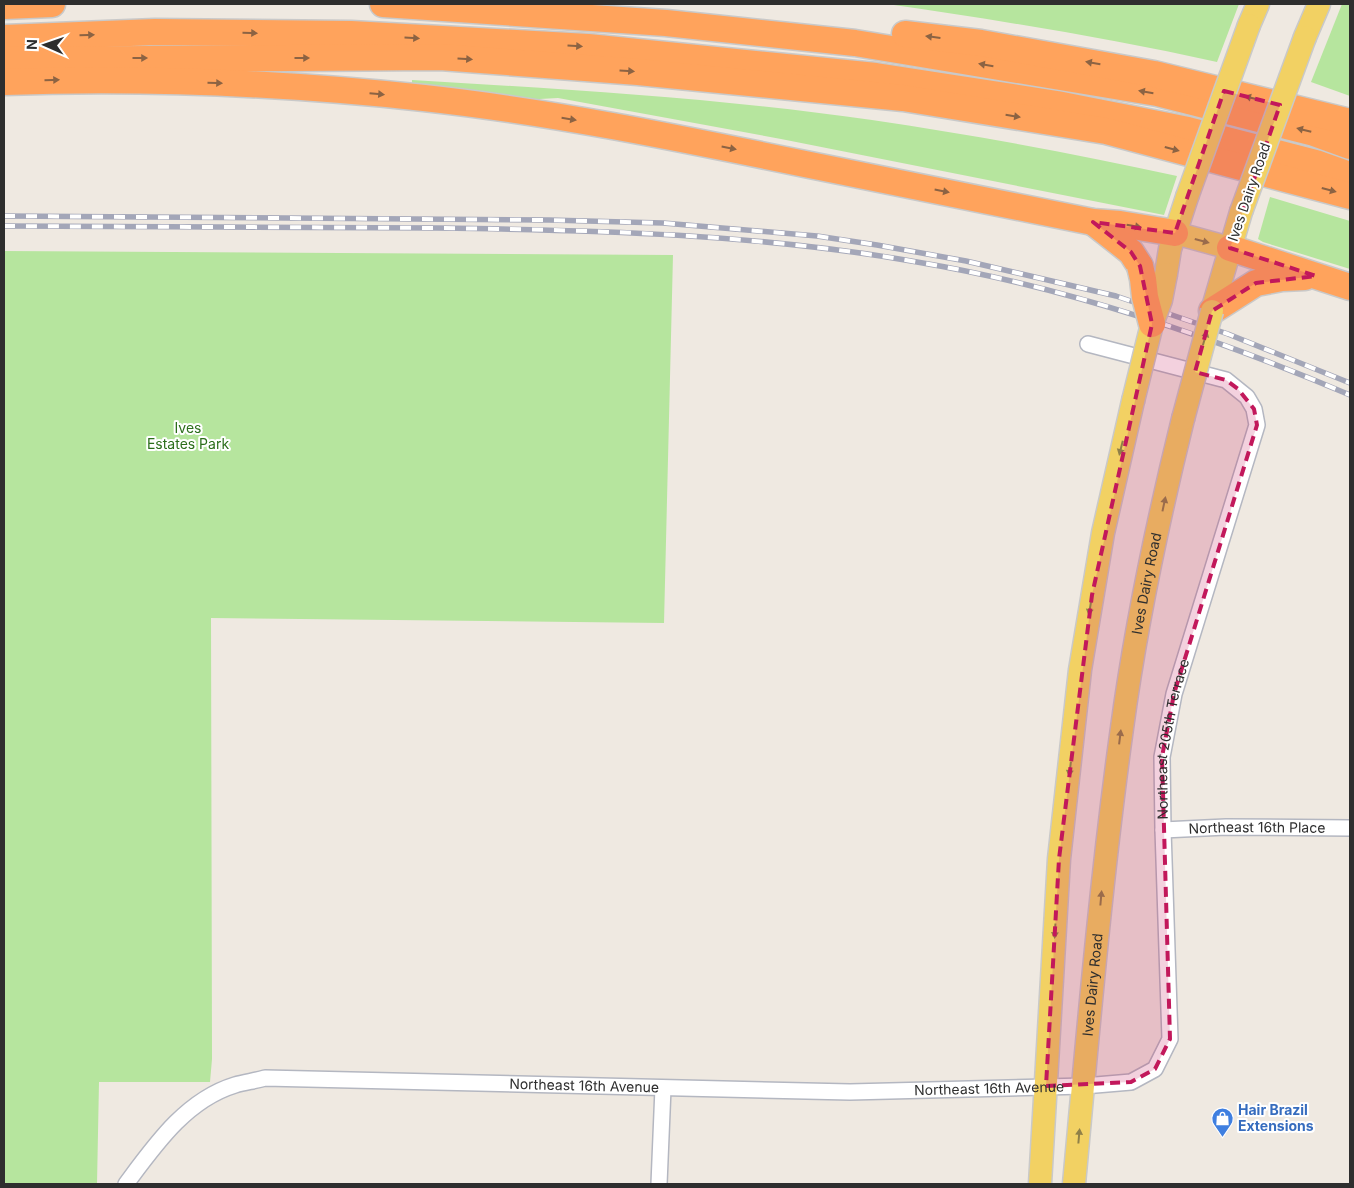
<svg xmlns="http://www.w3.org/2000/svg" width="1354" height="1188" viewBox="0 0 1354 1188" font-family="Inter,sans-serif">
<rect width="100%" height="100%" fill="#efe9e1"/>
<g fill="#b6e59e">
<path d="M887,4H1239L1217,62C1108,38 998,20 887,4Z"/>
<path d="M1342,4H1350V96L1311,82Z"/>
<path d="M412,80C565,89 719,98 872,120C974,135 1076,154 1177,176L1164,215L781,139L558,98L521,100L412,85Z"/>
<path d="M1270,197L1350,221V269L1263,242L1258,239Z"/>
<path d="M4,251L673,255L664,623L211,618L212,1059L210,1082H99L97,1184H4Z"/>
</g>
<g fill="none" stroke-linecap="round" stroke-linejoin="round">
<defs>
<g id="street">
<path id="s1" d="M1163,830L1226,827L1350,828"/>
<path id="s2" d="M126,1184C155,1145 186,1100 235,1085C245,1082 255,1081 265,1078L850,1092L1084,1086L1131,1082L1155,1069L1170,1039L1163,830L1162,757L1174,694L1257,425L1254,409L1247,397L1226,380L1088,344"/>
<path d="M659,1184L663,1088"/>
</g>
<g id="primary">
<path d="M1249,25L1258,4"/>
<path d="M1305,37L1319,4"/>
<path d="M1175,233L1230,248"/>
<path d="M1166,274L1170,249L1187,197"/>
<path d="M1212,311L1241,212"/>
<path d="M1040,1184L1059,859L1080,670L1103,533L1133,401"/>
<path id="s3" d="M1074,1184C1088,1032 1101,879 1122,728C1136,624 1158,520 1183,419"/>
</g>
<g id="highway">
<path d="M383,4L666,23L855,43L1157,93L1314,133L1350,146"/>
<path d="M4,6L52,4"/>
<path d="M905,34L981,43L1154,74L1350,122"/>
<path d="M4,38L155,32L351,34L588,47L876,76L1057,104L1188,130L1316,163L1350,175"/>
<path d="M4,60L440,57L638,72L903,98L1106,131L1350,196"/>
<path d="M4,82C144,77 284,83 424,98C552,112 679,138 805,164C901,183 997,202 1093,222L1120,224L1175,233"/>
<path d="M1093,222L1131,252L1140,266"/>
<path d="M1230,248L1350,287"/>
<path d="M1212,311L1256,283L1282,278L1305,277"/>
</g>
</defs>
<use href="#street" stroke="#b4b7c1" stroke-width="18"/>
<use href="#primary" stroke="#c9c9c9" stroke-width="25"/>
<use href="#highway" stroke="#c9c9c9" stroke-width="29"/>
<use href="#street" stroke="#fff" stroke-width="15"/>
<use href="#primary" stroke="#f2d163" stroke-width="22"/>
<use href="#highway" stroke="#ffa35c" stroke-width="26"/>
<defs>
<g id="rail">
<path d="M4,216L549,220L663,223L817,236L877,245L966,261L1116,296L1228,334L1350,383"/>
<path d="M4,226C148,227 293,227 437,228C598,230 758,234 917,262C1067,287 1211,336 1350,395"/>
</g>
</defs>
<use href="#rail" stroke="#a3a6b8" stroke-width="5.5"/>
<use href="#rail" stroke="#fff" stroke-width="4" stroke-dasharray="11" stroke-linecap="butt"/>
<defs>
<g id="primary-bridge">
<path d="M1187,197L1249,25"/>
<path d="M1241,212L1305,37"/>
<path d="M1133,401L1152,324L1161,300L1166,274"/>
<path d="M1183,419L1212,311"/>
</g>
<path id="highway-bridge" d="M1140,266L1143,279L1145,297L1152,324"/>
</defs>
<use href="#primary-bridge" stroke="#c9c9c9" stroke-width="25" stroke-linecap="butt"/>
<use href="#highway-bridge" stroke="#c9c9c9" stroke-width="29" stroke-linecap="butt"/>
<use href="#primary-bridge" stroke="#f2d163" stroke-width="22"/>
<use href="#highway-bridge" stroke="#ffa35c" stroke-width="26"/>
</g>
<defs><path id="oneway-solid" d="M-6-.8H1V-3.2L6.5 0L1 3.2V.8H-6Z" transform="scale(1.25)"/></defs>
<g fill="#8c6343">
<use href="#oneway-solid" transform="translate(250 33) rotate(1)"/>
<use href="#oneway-solid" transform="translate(87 35) rotate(-2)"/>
<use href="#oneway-solid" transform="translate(933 37) rotate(-173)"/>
<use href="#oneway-solid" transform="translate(412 38) rotate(3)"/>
<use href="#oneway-solid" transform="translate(575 46) rotate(3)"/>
<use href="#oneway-solid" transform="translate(140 58)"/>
<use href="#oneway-solid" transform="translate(302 58)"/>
<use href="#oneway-solid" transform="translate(465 59) rotate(4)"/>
<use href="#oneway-solid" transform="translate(1093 63) rotate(-170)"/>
<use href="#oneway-solid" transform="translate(986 65) rotate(-170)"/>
<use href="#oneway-solid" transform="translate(627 71) rotate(4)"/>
<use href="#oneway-solid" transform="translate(52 80) rotate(-2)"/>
<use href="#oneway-solid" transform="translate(215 83) rotate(2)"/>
<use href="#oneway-solid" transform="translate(1146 92) rotate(-170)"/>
<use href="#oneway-solid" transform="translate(377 94) rotate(5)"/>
<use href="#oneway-solid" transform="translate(1252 98) rotate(-166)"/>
<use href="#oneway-solid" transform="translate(1013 116) rotate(9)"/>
<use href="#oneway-solid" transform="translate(569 119) rotate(9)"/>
<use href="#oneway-solid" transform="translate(1304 130) rotate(-166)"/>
<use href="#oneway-solid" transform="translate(729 148) rotate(11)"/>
<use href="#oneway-solid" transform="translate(1172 149) rotate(15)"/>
<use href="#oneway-solid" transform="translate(1329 190) rotate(15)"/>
<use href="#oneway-solid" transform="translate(942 191) rotate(11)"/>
<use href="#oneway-solid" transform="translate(1134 226) rotate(10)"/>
</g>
<g fill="#908048">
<use href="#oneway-solid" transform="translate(1202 241) rotate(15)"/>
<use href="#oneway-solid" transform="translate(1205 338) rotate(-74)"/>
<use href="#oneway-solid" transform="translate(1121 448) rotate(104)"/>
<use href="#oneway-solid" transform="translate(1164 504) rotate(-78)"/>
<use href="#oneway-solid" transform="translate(1090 608) rotate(99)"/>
<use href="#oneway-solid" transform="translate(1120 737) rotate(-83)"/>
<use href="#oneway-solid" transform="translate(1070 769) rotate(97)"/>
<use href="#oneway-solid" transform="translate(1101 898) rotate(-85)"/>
<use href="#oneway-solid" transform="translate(1055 931) rotate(93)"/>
<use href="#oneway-solid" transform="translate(1079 1136) rotate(-85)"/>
</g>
<path fill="#c2185b" fill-opacity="0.2" stroke="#c2185b" stroke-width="4" stroke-dasharray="10 6" stroke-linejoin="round" d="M1224,91L1280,105L1230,248L1316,276L1256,283L1212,311L1195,372L1226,380L1238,389L1254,409L1257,425L1174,694L1162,757L1170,1039L1155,1069L1131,1082L1046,1086L1059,859L1092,595L1152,324L1140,266L1131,252L1093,222L1175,233Z"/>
<defs>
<symbol id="shop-pin" viewBox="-11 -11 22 30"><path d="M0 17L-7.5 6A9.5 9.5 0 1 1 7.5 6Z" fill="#3f7fe0" stroke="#fff"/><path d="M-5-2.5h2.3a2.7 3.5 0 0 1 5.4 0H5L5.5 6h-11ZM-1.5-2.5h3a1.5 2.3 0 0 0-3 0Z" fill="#fff"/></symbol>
</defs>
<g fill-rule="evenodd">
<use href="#shop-pin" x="1210" y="1106" width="25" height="34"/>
</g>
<g text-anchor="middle" stroke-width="4" stroke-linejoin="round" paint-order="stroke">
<g font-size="14" fill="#2e2e2e" stroke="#fff">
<text transform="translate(1249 192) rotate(-71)" y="5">Ives Dairy Road</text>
<text dy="5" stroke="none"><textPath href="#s3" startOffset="605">Ives Dairy Road</textPath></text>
<text dy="5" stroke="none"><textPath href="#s2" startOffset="1409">Northeast 205th Terrace</textPath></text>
<text dy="5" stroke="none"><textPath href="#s1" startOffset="94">Northeast 16th Place</textPath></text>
<text dy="5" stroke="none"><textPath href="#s3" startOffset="200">Ives Dairy Road</textPath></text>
<text dy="5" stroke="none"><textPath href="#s2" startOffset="500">Northeast 16th Avenue</textPath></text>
<text dy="5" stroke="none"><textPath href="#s2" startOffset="905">Northeast 16th Avenue</textPath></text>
</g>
<g font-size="14" fill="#2c6e1b" stroke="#fff">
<text x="188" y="433">Ives<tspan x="188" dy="16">Estates Park</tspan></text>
</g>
<g font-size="14" font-weight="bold" fill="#366cbe" stroke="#fff" text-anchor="start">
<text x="1238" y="1115">Hair Brazil<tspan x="1238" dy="16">Extensions</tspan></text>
</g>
</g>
<rect width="1354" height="1188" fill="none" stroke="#2e2e2e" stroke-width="10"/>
<g transform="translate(45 45) rotate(272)" stroke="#ffffff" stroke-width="4" paint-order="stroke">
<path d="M0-4L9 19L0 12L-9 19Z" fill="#2e2e2e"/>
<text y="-8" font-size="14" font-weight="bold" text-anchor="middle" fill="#2e2e2e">N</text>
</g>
</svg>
